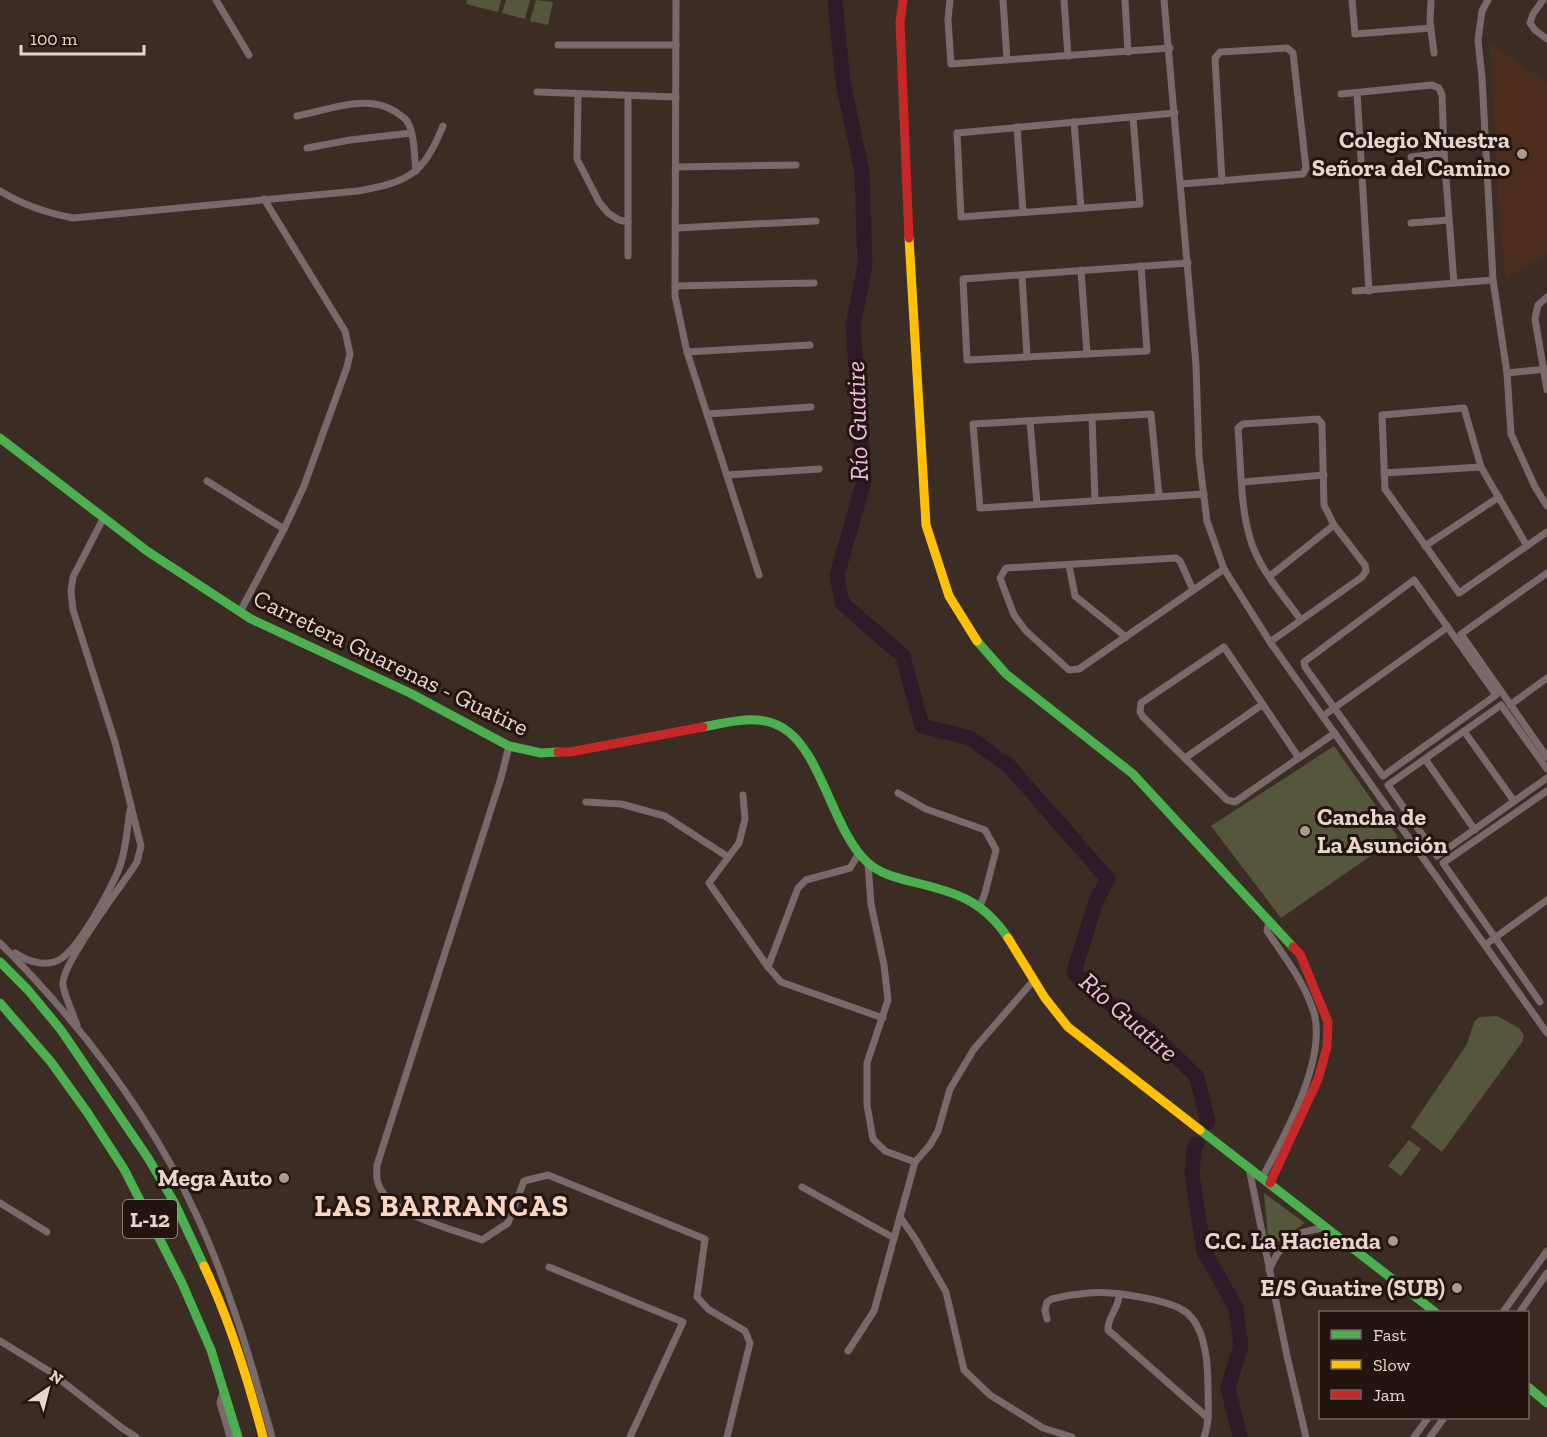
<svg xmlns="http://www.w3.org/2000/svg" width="1547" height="1437" viewBox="0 0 1547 1437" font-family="'Zilla Slab',serif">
<rect width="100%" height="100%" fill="#3b2c24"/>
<path fill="#4c2d1d" d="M1490,43L1547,83V254L1506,279L1500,226Z"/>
<g fill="#55563c">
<path d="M467,0H501L498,12L466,4Z"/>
<path d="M506,0H530L525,19L502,13Z"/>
<path d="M536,0L553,2L548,25L530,21Z"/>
<path d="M1334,746L1398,837L1281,918L1211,826Z"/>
<path d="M1497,1016L1519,1028L1524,1035L1523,1041L1442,1152L1411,1127L1467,1044L1474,1022L1479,1017Z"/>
<path d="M1409,1140L1421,1149L1401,1176L1388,1166Z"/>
<path d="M1264,1193L1305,1223L1269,1248Z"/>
</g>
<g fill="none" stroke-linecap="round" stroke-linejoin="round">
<g stroke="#301929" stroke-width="15">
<path d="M835,0L843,82L862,172L865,266L853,326L864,481L837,575L842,603L903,656L922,726L970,738L1009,766L1108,879L1096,901L1074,972L1095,994L1148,1029L1197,1077L1208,1122"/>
<path d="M1197,1144L1194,1149L1192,1175L1204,1251L1236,1308L1241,1345L1228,1388L1240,1437"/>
</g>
<g stroke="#786a6b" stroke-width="7">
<path d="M216,0L249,55"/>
<path d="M676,0L675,296L687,352L759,575"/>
<path d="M950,0L948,20L951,64L1170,48"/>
<path d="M1003,0L1007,60"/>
<path d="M1064,0L1068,56"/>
<path d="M1125,0L1128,52"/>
<path d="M1164,0L1196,365L1199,457L1207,521L1224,569L1270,642L1547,1033"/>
<path d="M1352,0L1355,34L1431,28"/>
<path d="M1431,0L1430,22L1434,53"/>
<path d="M1488,0L1482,11L1478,40L1482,78L1493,280L1507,373L1511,434L1535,487L1547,506"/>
<path d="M1543,0L1533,14L1530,23L1535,30L1547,39"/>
<path d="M558,45H676"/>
<path d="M537,92L676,97"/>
<path d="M1357,93L1369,291"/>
<path d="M578,94L577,159L599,202L608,213L619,220L628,222"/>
<path d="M1341,94L1432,85L1439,88L1442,95L1444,153L1454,283"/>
<path d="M628,96V256"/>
<path d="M297,116C328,110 367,93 396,112C399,115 404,117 407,121C415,134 414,156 416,171"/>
<path d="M1133,117L1140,204L961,217L957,133L1175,113"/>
<path d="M1074,122L1081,208"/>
<path d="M1017,127L1023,212"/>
<path d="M307,148L350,140L411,133"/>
<path d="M1411,157L1444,153"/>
<path d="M676,167L796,165"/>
<path d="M1181,184L1303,174L1306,168L1293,53L1287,48L1220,52L1215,58L1222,181"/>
<path d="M0,191C23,205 46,213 73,218L358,191C408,182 423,175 443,126"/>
<path d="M1411,223L1449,220"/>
<path d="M676,228L816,221"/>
<path d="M1141,266L1147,351L967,360L963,279L1188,263"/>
<path d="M1081,270L1087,354"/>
<path d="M1022,275L1027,357"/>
<path d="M675,286L814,283"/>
<path d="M1355,291L1493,280"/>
<path d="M1547,297L1538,305L1535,319L1547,390"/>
<path d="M687,352L810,345"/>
<path d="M1507,373L1547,369"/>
<path d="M707,414L811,407"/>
<path d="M1092,417L1095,500"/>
<path d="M1030,421L1037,504"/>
<path d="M1384,473L1481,467"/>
<path d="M727,475L819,469"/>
<path d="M207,481L284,529"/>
<path d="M1243,482L1324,475"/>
<path d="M1159,496L1151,414L973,424L980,508L1204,494"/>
<path d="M1425,546L1499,497"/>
<path d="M1527,546L1481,467L1464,408L1382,415L1385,489L1459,593L1547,532"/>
<path d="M1069,565L1075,596L1126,637"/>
<path d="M1547,573L1461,634L1547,757"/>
<path d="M1270,576L1334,525"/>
<path d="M1414,580L1496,695L1383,776L1305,667L1304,662Z"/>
<path d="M1193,590L1180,561L1176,558L1006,568L1000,578L1014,615L1026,631L1069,670L1079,669L1224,569"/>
<path d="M240,612L284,529L304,486L347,367L350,354L345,331L264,199"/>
<path d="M1270,642L1362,577L1366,571L1365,565L1334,525L1324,505L1322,424L1318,419L1243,424L1238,428C1241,463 1240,505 1250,538C1258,568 1283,595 1301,620"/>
<path d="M1510,705L1547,678"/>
<path d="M1323,716L1448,627"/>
<path d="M1464,731L1514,801"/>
<path d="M509,746L501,778L377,1165C377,1170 376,1178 378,1183C388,1215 453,1229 482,1240L508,1223L524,1181L548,1175L705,1239L697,1297L708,1309L745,1331L750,1343L727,1437"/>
<path d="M1185,758L1263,704"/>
<path d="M1299,758L1224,647L1141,703L1140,712L1143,717L1227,800L1235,802L1335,733"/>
<path d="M1425,759L1475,830"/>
<path d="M1547,769L1501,705L1388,785L1437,856L1547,778"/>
<path d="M898,793L926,809L985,830L996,850L985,893L980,906"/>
<path d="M743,795L745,819L739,843L709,883L768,967L781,982L883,1018"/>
<path d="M586,802L621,804L665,816L728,857"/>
<path d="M868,864L871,904L884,965L888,1000L867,1063V1105L873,1139L885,1151L915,1162"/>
<path d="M0,943C78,1021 149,1113 196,1214C229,1285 251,1361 272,1437"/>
<path d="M1485,945L1547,900"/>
<path d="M15,953C28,962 48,968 62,958C82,943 109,892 119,869C126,850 127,830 130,810"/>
<path d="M768,967L798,888L806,880L850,868L859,853"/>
<path d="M1540,1002L1443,863L1547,791"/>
<path d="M77,1025C73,1015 64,993 63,985C60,965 124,883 137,862L141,846L115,742L73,610L71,591L73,577L103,519"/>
<path d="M1249,1168L1287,1356L1306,1437"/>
<path d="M1262,1178C1284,1137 1329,1056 1313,1010C1303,980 1284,956 1267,931L1269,921"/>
<path d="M802,1187L894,1238"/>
<path d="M0,1203L47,1232"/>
<path d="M900,1217L916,1240L946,1292L964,1370L990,1395L1043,1428L1072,1437"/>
<path d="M549,1267L683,1322L630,1437"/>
<path d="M1269,1270C1283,1240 1292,1231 1326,1228"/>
<path d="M1119,1294C1120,1307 1107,1317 1108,1330L1208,1418"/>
<path d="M1503,1312L1547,1251"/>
<path d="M1520,1312L1547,1273"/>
<path d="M1047,1319L1045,1310L1047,1302L1052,1299C1064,1296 1076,1294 1088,1293C1110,1291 1171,1299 1187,1313C1206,1329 1208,1364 1208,1387C1208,1403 1210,1422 1204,1437"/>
<path d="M0,1341L49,1371L122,1428L136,1437"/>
<path d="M848,1351L874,1311L915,1162L930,1145L938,1131L950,1089L974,1049L1033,981"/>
<path d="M223,1392L220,1403L230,1437"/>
<path d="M1414,1437L1428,1418"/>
<path d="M1430,1437L1444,1418"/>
</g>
<g stroke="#4caf50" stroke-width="9">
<path d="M0,438L147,551L251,619L410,693L509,746L541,753L558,752"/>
<path d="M977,641L1006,674L1133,774L1293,947"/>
<path d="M703,727C730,722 758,713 783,728C821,750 833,831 867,862C880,874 897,878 913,882C955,892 983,900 1008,938"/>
<path d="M0,962L28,990L61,1030L148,1158L174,1202L204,1266"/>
<path d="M0,1003L51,1062L87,1112L124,1169L182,1283L211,1350L238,1437"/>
<path d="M1200,1130L1435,1312"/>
<path d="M1528,1387L1547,1403"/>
</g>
<g stroke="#ffc107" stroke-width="9">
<path d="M909,238L926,525L949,596L977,641"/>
<path d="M1008,938L1045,998L1068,1027L1200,1130"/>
<path d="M204,1266C230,1321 248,1379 263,1437"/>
</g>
<g stroke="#c62828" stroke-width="9">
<path d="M903,0L900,22L909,238"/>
<path d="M558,752H570L703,727"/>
<path d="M1270,1183L1318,1079L1327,1047L1328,1022L1300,954L1293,947"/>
</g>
</g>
<g fill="#ab9a92" stroke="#22150f" stroke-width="2">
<circle cx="1522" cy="154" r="6"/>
<circle cx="1305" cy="831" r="6"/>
<circle cx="284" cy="1178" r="6"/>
<circle cx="1393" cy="1241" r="6"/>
<circle cx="1457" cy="1288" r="6"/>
</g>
<g text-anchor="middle" stroke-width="6" stroke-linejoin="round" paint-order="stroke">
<rect fill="#22150f" stroke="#ad9b94" stroke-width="1.5" x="123" y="1200" width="54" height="38" rx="4.5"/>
<g font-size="22" font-weight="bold" fill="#e8d5cd">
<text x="150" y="1227">L-12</text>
</g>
<g font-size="24" font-weight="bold" fill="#e8d5cd" stroke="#22150f" text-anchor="end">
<text x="1510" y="148">Colegio Nuestra<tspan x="1510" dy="28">Señora del Camino</tspan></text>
<text x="1317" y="825" text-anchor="start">Cancha de<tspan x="1317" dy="28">La Asunción</tspan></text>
<text x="272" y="1186">Mega Auto</text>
<text x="1381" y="1249">C.C. La Hacienda</text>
<text x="1445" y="1296">E/S Guatire (SUB)</text>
</g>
<g font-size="24" fill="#e8d5cd" stroke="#22150f">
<text transform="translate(391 663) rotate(26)" y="8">Carretera Guarenas - Guatire</text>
</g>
<g font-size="26" font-style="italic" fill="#f3bde3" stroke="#22150f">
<text transform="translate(857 421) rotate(-92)" y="9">Río Guatire</text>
<text transform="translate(1129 1017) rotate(41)" y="9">Río Guatire</text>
</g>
<g font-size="30" font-weight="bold" letter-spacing="1.5" fill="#f9d5c4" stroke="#22150f">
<text x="442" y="1216">LAS BARRANCAS</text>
</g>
</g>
<rect x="1319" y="1311" width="210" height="108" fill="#22150f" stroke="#71625b" stroke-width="1.5"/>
<rect x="1331" y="1330" width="30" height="9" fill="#4caf50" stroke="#71625b" stroke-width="1.5"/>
<text x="1373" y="1341" font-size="18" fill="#e8d5cd">Fast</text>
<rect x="1331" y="1360" width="30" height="9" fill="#ffc107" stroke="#71625b" stroke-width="1.5"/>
<text x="1373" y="1371" font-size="18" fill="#e8d5cd">Slow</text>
<rect x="1331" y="1390" width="30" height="9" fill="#c62828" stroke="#71625b" stroke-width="1.5"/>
<text x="1373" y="1401" font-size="18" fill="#e8d5cd">Jam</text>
<g transform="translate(48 1389) rotate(35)" stroke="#22150f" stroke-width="4.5" paint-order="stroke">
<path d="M0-4.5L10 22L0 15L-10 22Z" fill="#e8d5cd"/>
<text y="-9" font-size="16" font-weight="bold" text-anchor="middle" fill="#e8d5cd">N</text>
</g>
<path d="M21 45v9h123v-9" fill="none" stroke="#e8d5cd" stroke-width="3"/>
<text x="30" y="45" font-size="18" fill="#e8d5cd" stroke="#22150f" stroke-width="4.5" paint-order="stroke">100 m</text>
</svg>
